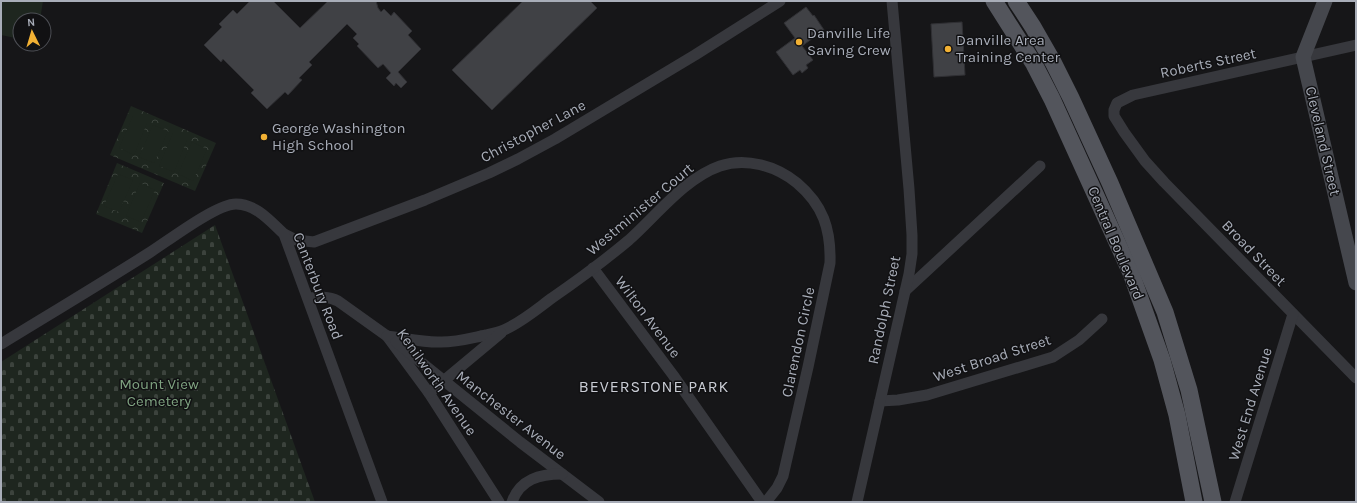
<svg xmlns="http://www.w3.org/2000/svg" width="1357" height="503" viewBox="0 0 1357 503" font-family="Karla,sans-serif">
<defs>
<pattern id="cemetery-stones" width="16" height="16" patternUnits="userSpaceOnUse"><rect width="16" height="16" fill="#1e261f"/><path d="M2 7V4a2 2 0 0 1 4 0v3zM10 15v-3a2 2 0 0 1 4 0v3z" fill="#3c433d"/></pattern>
<pattern id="park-crowns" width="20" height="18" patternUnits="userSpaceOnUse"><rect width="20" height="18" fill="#1e261f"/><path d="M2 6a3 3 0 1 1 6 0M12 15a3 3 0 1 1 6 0" fill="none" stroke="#3c433d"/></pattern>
</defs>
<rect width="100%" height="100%" fill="#161618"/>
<path fill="url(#cemetery-stones)" d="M215,225L315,502H1V362Z"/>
<g fill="url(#park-crowns)">
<path d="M131,106L216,143L195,191L110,155Z"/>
<path d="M117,163L164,183L142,233L96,214Z"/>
</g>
<g fill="#1e261f">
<path d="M1,1H43L40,20H20V39L1,35Z"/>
<path d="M133,116L147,123L134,155L119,148Z"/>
<path d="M153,125L168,131L154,163L139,157Z"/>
<path d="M173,133L187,140L174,172L159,166Z"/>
<path d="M192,142L207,149L193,181L178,174Z"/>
<path d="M118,174L133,180L119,212L104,206Z"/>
<path d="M140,183L155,190L141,222L126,216Z"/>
</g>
<g fill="#404145" stroke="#303034">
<path d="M250,1H273L300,28L328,1H376L378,8L381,12L384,9L391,16L394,12L412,31L408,35L421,49L398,72L407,82L401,88L396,83L394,86L386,78L391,73L383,64L378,68L357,46L359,44L353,38L357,34L347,24L309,62L312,65L299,78L302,80L288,95L285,92L267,109L251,93L254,90L223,59L221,62L204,45L222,27L219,24L233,10L237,14Z"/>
<path d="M523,1H590L597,8L492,110L452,70Z"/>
<path d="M806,7L813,16L814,15L824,30L802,46L813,60L806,65L808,68L802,73L800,70L793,75L776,52L795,38L784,23Z"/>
<path d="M962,22L965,75L934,77L931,24Z"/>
</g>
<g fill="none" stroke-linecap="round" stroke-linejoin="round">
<g stroke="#37383d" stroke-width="11">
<path d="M1356,45L1133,95L1117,103L1114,110V116L1124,132L1145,161L1164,182L1356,378"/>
<path d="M284,234L296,240L314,242L425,200L489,173L518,159L555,139L695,55L780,1"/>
<path d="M593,268L673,375L762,502"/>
<path d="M905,291L1040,166"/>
<path d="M308,298C319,297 328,296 338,301L387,336L429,393L499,502"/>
<path d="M387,336C404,338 421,342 438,342C454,343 471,338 486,335C493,333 501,332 506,329C523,321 537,309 552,298C578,280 604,261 629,240C656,216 685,178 720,166C746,157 776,166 797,183C823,205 831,229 830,263L808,367L783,476L777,488L766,502"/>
<path d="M396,342L520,442L599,502"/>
<path d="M1,344C50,314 100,284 149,253C168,241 216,204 236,204C256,204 270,221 284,234L382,502"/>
<path d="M429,393L501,333"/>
<path d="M880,401L898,400L927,395L1053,357L1079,340L1102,319"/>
<path d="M512,502C520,479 540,474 562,474"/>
<path d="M857,502L909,274L912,254V235L909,189L892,1"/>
<path d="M1235,502L1293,314"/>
</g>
<path stroke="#45474d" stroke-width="15" d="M1325,1L1303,57L1356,283"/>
<g stroke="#53555c" stroke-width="17">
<path d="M994,1L1034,64L1052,99L1131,273L1162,360L1177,415L1194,502"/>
<path d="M1016,1L1033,27L1053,62L1071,98L1110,183L1165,312L1189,390L1213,502"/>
</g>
</g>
<g fill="#f2b134" stroke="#111113" stroke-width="1.5">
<circle cx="799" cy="42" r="4"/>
<circle cx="948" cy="49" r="4"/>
<circle cx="264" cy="137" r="4"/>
</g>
<g text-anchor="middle" stroke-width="3" stroke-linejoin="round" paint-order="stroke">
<g font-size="15" fill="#a8adb8" stroke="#111113" text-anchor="start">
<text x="807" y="38">Danville Life<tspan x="807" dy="17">Saving Crew</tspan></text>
<text x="956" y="45">Danville Area<tspan x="956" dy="17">Training Center</tspan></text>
<text x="272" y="133">George Washington<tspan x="272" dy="17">High School</tspan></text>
</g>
<g font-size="15" fill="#a8adb8" stroke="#111113">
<text transform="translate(1208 63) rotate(-12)" y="5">Roberts Street</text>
<text transform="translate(533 131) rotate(-28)" y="5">Christopher Lane</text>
<text transform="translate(1323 141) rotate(77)" y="5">Cleveland Street</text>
<text transform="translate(640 209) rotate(-40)" y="5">Westminister Court</text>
<text transform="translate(1116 243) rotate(67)" y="5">Central Boulevard</text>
<text transform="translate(1254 253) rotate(46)" y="5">Broad Street</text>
<text transform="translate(318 286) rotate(69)" y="5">Canterbury Road</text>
<text transform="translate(884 310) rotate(-78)" y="5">Randolph Street</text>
<text transform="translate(648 317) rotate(53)" y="5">Wilton Avenue</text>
<text transform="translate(798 342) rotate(-78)" y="5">Clarendon Circle</text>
<text transform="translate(992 358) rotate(-18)" y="5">West Broad Street</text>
<text transform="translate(437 382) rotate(55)" y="5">Kenilworth Avenue</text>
<text transform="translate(1250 404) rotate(-73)" y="5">West End Avenue</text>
<text transform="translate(511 415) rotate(38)" y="5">Manchester Avenue</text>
</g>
<g font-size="15" fill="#7fa381" stroke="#111113">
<text x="159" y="389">Mount View<tspan x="159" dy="17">Cemetery</tspan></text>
</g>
<g font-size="16" letter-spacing="1" fill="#c9ccd4" stroke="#111113">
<text x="654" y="392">BEVERSTONE PARK</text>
</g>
</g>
<rect width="1357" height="503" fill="none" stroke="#a8adb8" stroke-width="4"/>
<g transform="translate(32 32) rotate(355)"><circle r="19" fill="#111113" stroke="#4d4f55"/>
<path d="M0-3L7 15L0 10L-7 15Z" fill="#f2b134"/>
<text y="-6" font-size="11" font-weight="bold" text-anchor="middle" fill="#a8adb8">N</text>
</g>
</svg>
